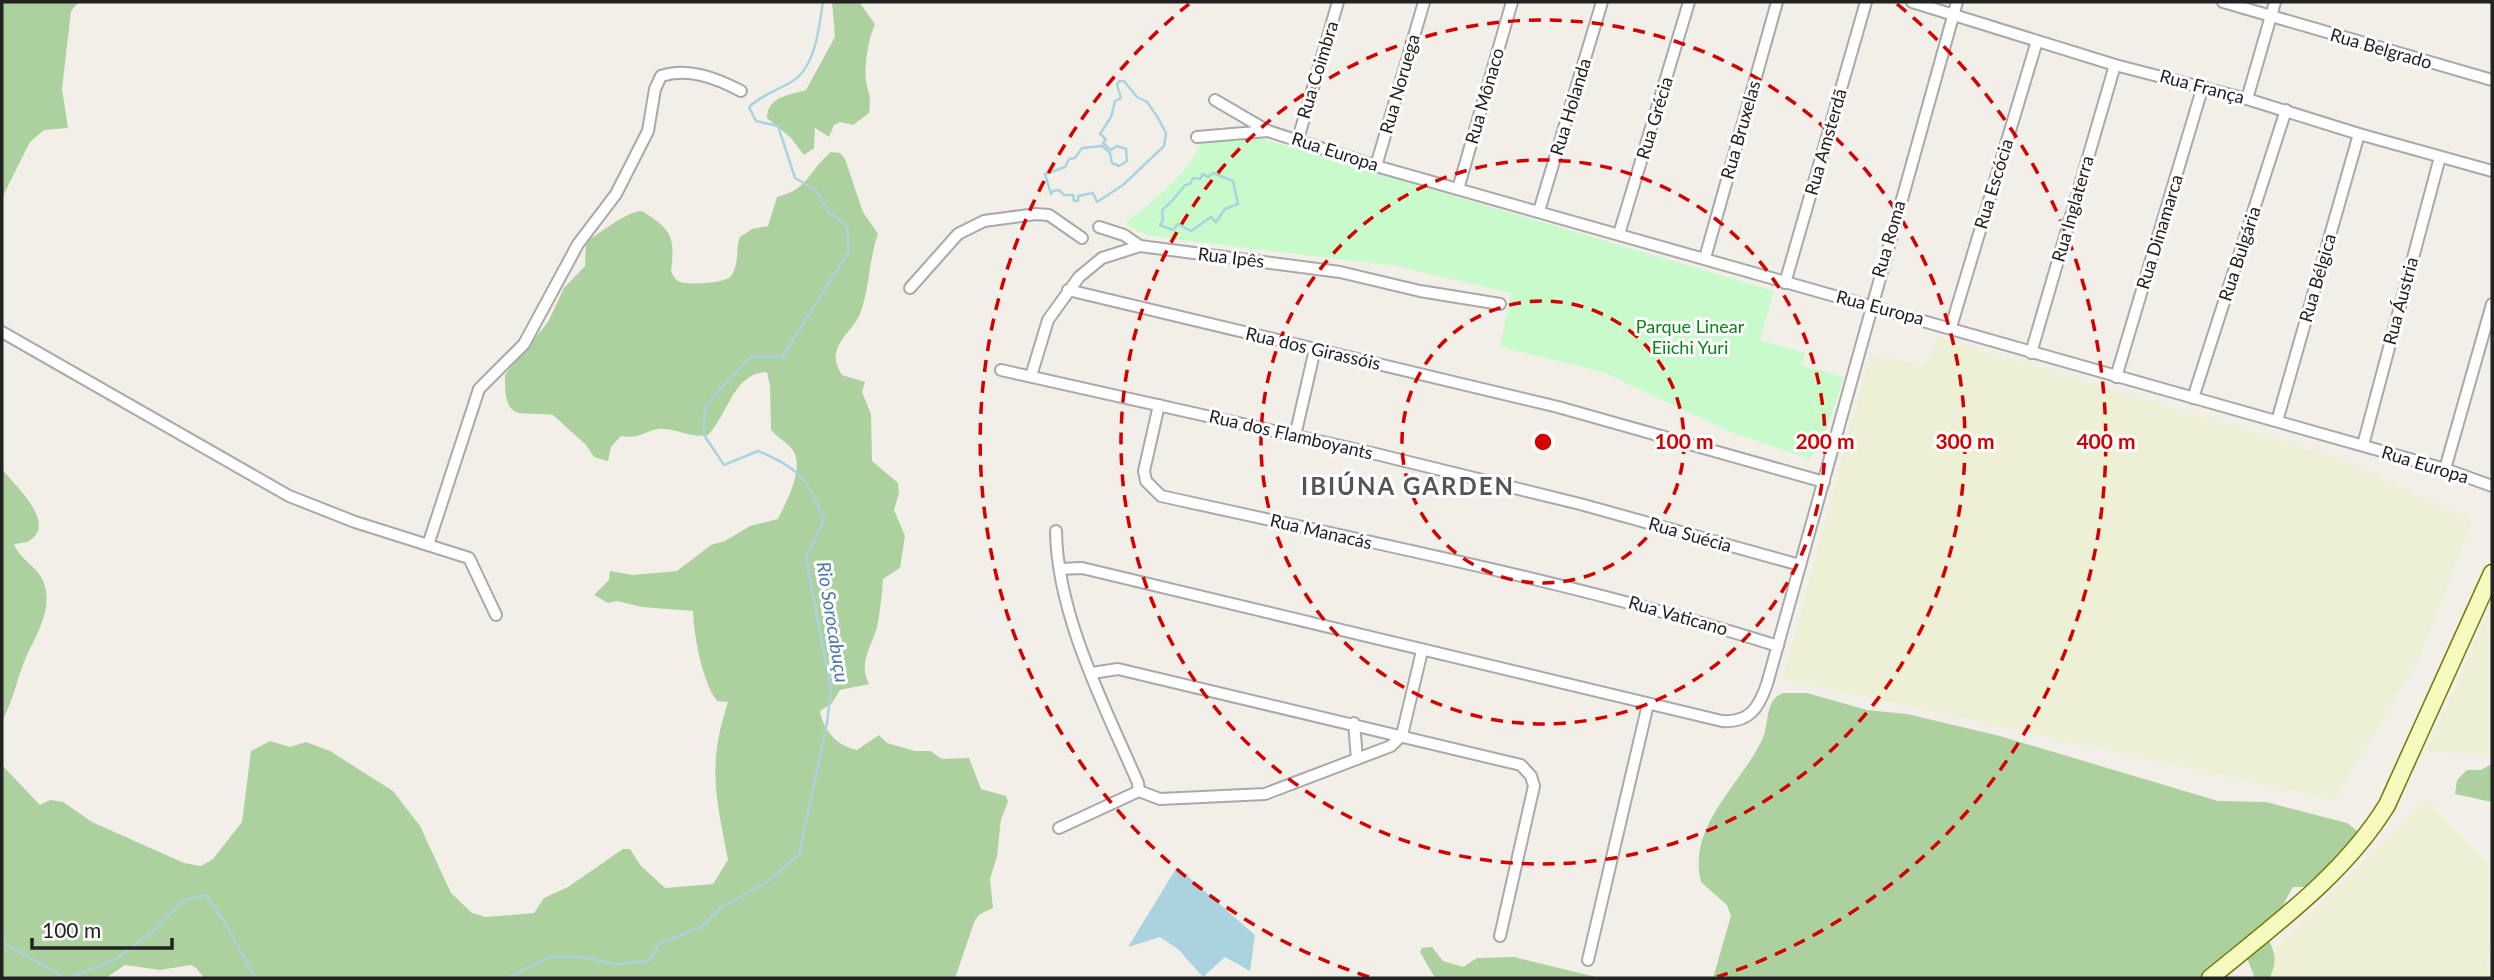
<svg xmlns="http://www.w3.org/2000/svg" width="2494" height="980" viewBox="0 0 2494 980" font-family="Lato,sans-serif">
<rect width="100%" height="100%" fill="#f2efe9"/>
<g fill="#eef0d5">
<path d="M1939,337L2334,457L2472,520L2418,660L2335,800L1783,679L1870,355L1924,364Z"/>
<path d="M2492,605V756L2427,751Z"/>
<path d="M2427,800L2492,866V942L2486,965L2492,968V978H2269L2277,946Z"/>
</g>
<g fill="#add19e">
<path d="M2,2H79L71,11L62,89L68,128L44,130L30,142L2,198Z"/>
<path d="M832,2H859L875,24C869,38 864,63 866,80C868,94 872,96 869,113L853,125L840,122L834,125L829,137L815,128L814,148L804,155L791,138L767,118C767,97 789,95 806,90L835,37Z"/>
<path d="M831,152L840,153L845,159L863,212L878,234C869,259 870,285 861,311C856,327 839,337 836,354C835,363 838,368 842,375L865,382L862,392L871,414L872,461L898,483L899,493L894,510L905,536L900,568L883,579C883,587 879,620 877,627C871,649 858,662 869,684L840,690L832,703L820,711C823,730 837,746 857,750L879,735L887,743L915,751H930L942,759L969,758L981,789L1006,796L1008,802L1001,819L997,856L990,879L993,908L980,914L975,920L955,978H204L196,968L191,965L160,970L125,965L106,978H2V765L40,805L50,800L63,802L92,822L184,863L201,866L213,859L242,822L251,751L270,741L290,747L306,742L330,751L393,791L420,826L451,893L472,913L486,917L534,913L544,898L568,887L623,849H630L640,865L665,888L713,884L728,860C716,796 707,766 728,702L717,701C702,681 694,636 693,611L642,607L617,601L608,603L594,595L609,580L610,571L633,575L677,571L711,545L725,541L750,526L778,519C786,502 806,467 792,449C786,442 777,437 771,430L770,386L767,372C733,373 729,413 708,435C690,438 681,430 664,429C649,427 643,440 621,436L611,447L608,461L594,457L586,445L553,415C519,411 504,424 505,375L548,322L564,288L585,266L586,242C600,233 627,211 642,211C673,230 675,238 671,272C672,274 676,280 678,281C685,286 727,283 731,276C740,263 735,250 740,237L752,229L768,226L777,197C809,189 809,170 831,152Z"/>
<path d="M2,469C15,486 58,523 29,541C24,544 19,542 14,545C21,560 38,567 44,583C53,608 37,634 27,655C17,677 14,699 2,721Z"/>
<path d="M1783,693H1807L1867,710L1907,714L2000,736L2218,801L2266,802L2347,823L2361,834L2362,839L2307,887H2293L2266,935C2275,953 2278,957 2270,978H2255L2246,956L2209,978H1713L1731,916L1727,905L1701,882C1687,826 1740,786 1762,740C1770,724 1764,700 1783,693Z"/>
<path d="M2492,764V802L2455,794L2457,780L2467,770H2481Z"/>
<path d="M1432,947L1443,961L1463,967L1477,958L1514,957L1600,978H1435L1420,952L1422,948Z"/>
</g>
<path fill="#c8facc" d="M1263,139L1774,291L1760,340L1805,353L1801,365L1844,377L1820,449L1809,459L1733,433L1603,372L1500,347L1511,293L1396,266L1149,236L1124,224C1154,200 1184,178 1202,142Z"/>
<path fill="#aad3df" d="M1177,867L1255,935L1250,971L1225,957L1203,977L1178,949L1160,937L1128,947Z"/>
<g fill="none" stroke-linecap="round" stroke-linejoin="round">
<g stroke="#aad3df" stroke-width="2.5">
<path d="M1119,81H1124L1137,97L1147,102L1157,116L1166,133L1164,146L1123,185L1097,202L1093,193L1078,196V201H1074L1073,195H1064L1059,190L1053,191L1051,194L1045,174L1065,167L1069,159L1075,158L1082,148L1102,146L1110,153L1112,163L1119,166L1127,161L1126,149L1117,146L1111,150L1103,143L1106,139L1100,134L1111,117L1115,101L1121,98L1117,85Z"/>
<path d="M1213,173L1233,181L1238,204L1225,209L1216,222L1211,217L1191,231L1178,224L1173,230L1160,225L1163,220L1162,210C1171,203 1179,193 1185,185L1190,184L1193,178L1200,179L1203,174L1208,177Z"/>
<path d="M2,942L65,978"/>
<path d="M68,978L114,960L156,929L184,900L206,895L227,926L255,978"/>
<path d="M507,978L550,957H582L616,964L649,961L660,943L702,927L721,908L765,883L799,855L827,723L831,689L806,558L824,520C807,478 800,469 758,451L724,465L704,435L705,406L750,357H782L849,251L847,227L828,211L816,190L795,178L778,126L756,121L749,107C763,94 776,91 791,82C816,68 819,26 823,2"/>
</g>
<defs>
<g id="street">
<path d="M1912,2L2115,65L2247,99L2359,134L2492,171"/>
<path d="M2223,2L2492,80"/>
<path d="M2247,99L2275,2"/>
<path d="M1215,100L1268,131L1376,166L2445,469L2492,486"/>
<path d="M1197,137L1268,131"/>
<path d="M1298,139L1338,2"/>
<path d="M1376,166L1424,2"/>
<path d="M1458,189L1512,2"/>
<path d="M1539,211L1602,2"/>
<path d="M1099,227L1124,235L1140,246"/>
<path d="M1619,234L1689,2"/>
<path d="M1705,258L1777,2"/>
<path d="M1785,283L1866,2"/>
<path d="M910,288L958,234L984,221L1036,214L1049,215L1082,238"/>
<path d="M1068,290L1558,407L1824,482"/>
<path d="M1951,327L2037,41"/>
<path d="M2,332L289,496L355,522L469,558L496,615"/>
<path d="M2031,353L2115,65"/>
<path d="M1001,370L1372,453L1580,504L1800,565"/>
<path d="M1031,376L1048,320L1079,277L1102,258L1140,246L1340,272L1420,291L1500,304"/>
<path d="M2116,377L2203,86"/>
<path d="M2193,398L2286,110"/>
<path d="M1159,405L1144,471L1146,481L1161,496C1367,542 1576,582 1778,646"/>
<path d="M2277,421L2359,134"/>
<path d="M1295,436L1315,349"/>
<path d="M2363,445L2440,157"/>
<path d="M2445,469L2492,304"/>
<path d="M1056,531C1057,615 1105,707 1138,783L1139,791"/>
<path d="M428,545L479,389L524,344L578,244L616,194L648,131L655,89L661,76C688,67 716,78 741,91"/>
<path d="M1060,569L1082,568L1722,721C1750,723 1759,707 1767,684L1957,2"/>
<path d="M1092,673L1118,669L1521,765L1531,776L1534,786L1500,936"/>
<path d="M1354,723L1357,759"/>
<path d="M1139,791L1160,799L1265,794L1391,746L1402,735L1422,651"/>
<path d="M1059,828L1139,791"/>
<path d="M1588,960L1648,704"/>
</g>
<path id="secondary" d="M2210,978C2273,926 2344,875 2387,805L2492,573"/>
</defs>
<use href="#street" stroke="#a9a9a9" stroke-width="14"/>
<use href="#secondary" stroke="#707d05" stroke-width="19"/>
<use href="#street" stroke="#fff" stroke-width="10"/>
<use href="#secondary" stroke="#f7fabf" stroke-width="16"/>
</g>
<g fill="none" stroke="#d40000" stroke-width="3.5" stroke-dasharray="12 9">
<circle cx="1543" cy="442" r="141"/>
<circle cx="1543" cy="442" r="282"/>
<circle cx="1543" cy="442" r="422"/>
<path d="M1369 977A563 563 0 0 1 1189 4M1897 4A563 563 0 0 1 1717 977"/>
</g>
<g text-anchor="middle" stroke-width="6" stroke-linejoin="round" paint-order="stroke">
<g font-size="18" fill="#222" stroke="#fff">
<text transform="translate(2381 49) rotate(16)" y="6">Rua Belgrado</text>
<text transform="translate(1318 70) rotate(-73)" y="6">Rua Coimbra</text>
<text transform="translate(1400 84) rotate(-74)" y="6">Rua Noruega</text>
<text transform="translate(2202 87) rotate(15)" y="6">Rua França</text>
<text transform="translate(1485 96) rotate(-74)" y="6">Rua Mônaco</text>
<text transform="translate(1571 107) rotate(-73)" y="6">Rua Holanda</text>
<text transform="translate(1655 118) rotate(-73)" y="6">Rua Grécia</text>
<text transform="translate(1741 130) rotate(-74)" y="6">Rua Bruxelas</text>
<text transform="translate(1826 142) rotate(-74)" y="6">Rua Amsterdã</text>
<text transform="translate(1335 152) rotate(18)" y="6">Rua Europa</text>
<text transform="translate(1994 184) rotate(-73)" y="6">Rua Escócia</text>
<text transform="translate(2073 209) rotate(-74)" y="6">Rua Inglaterra</text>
<text transform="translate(2160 232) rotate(-73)" y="6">Rua Dinamarca</text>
<text transform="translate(1889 239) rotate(-74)" y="6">Rua Roma</text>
<text transform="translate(2240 254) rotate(-72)" y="6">Rua Bulgária</text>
<text transform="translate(1231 258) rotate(7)" y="6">Rua Ipês</text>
<text transform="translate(2318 278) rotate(-74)" y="6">Rua Bélgica</text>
<text transform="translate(2401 301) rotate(-75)" y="6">Rua Áustria</text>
<text transform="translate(1880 308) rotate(15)" y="6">Rua Europa</text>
<text transform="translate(1313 349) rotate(13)" y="6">Rua dos Girassóis</text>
<text transform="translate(1291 435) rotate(13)" y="6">Rua dos Flamboyants</text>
<text transform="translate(2425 465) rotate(17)" y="6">Rua Europa</text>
<text transform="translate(1321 532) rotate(13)" y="6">Rua Manacás</text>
<text transform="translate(1690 535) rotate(16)" y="6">Rua Suécia</text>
<text transform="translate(1678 616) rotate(16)" y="6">Rua Vaticano</text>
</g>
<g font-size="18" fill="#0c8416" stroke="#fff">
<text x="1690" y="333">Parque Linear<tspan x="1690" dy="21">Eiichi Yuri</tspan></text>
</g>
<g font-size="19" font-style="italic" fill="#4a7aab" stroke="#fff">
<text transform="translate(833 622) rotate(81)" y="7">Rio Sorocabuçu</text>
</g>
<g font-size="24" font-weight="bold" letter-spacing="2" fill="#555" stroke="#fff">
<text x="1408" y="495">IBIÚNA GARDEN</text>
</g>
</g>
<circle cx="1543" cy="442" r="10" fill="#d40000" stroke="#fff" stroke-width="3.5"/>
<g font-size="21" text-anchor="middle" font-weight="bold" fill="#d40000" stroke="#fff" stroke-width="6" stroke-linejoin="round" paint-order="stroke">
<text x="1684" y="449">100 m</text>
<text x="1825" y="449">200 m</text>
<text x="1965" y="449">300 m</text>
<text x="2106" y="449">400 m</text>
</g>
<rect width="2494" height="980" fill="none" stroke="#222222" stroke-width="7"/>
<path d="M32 938v10h140v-10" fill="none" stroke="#222222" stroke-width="3.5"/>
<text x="42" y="938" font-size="21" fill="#222222" stroke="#ffffff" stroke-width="5" paint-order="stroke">100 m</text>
</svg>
